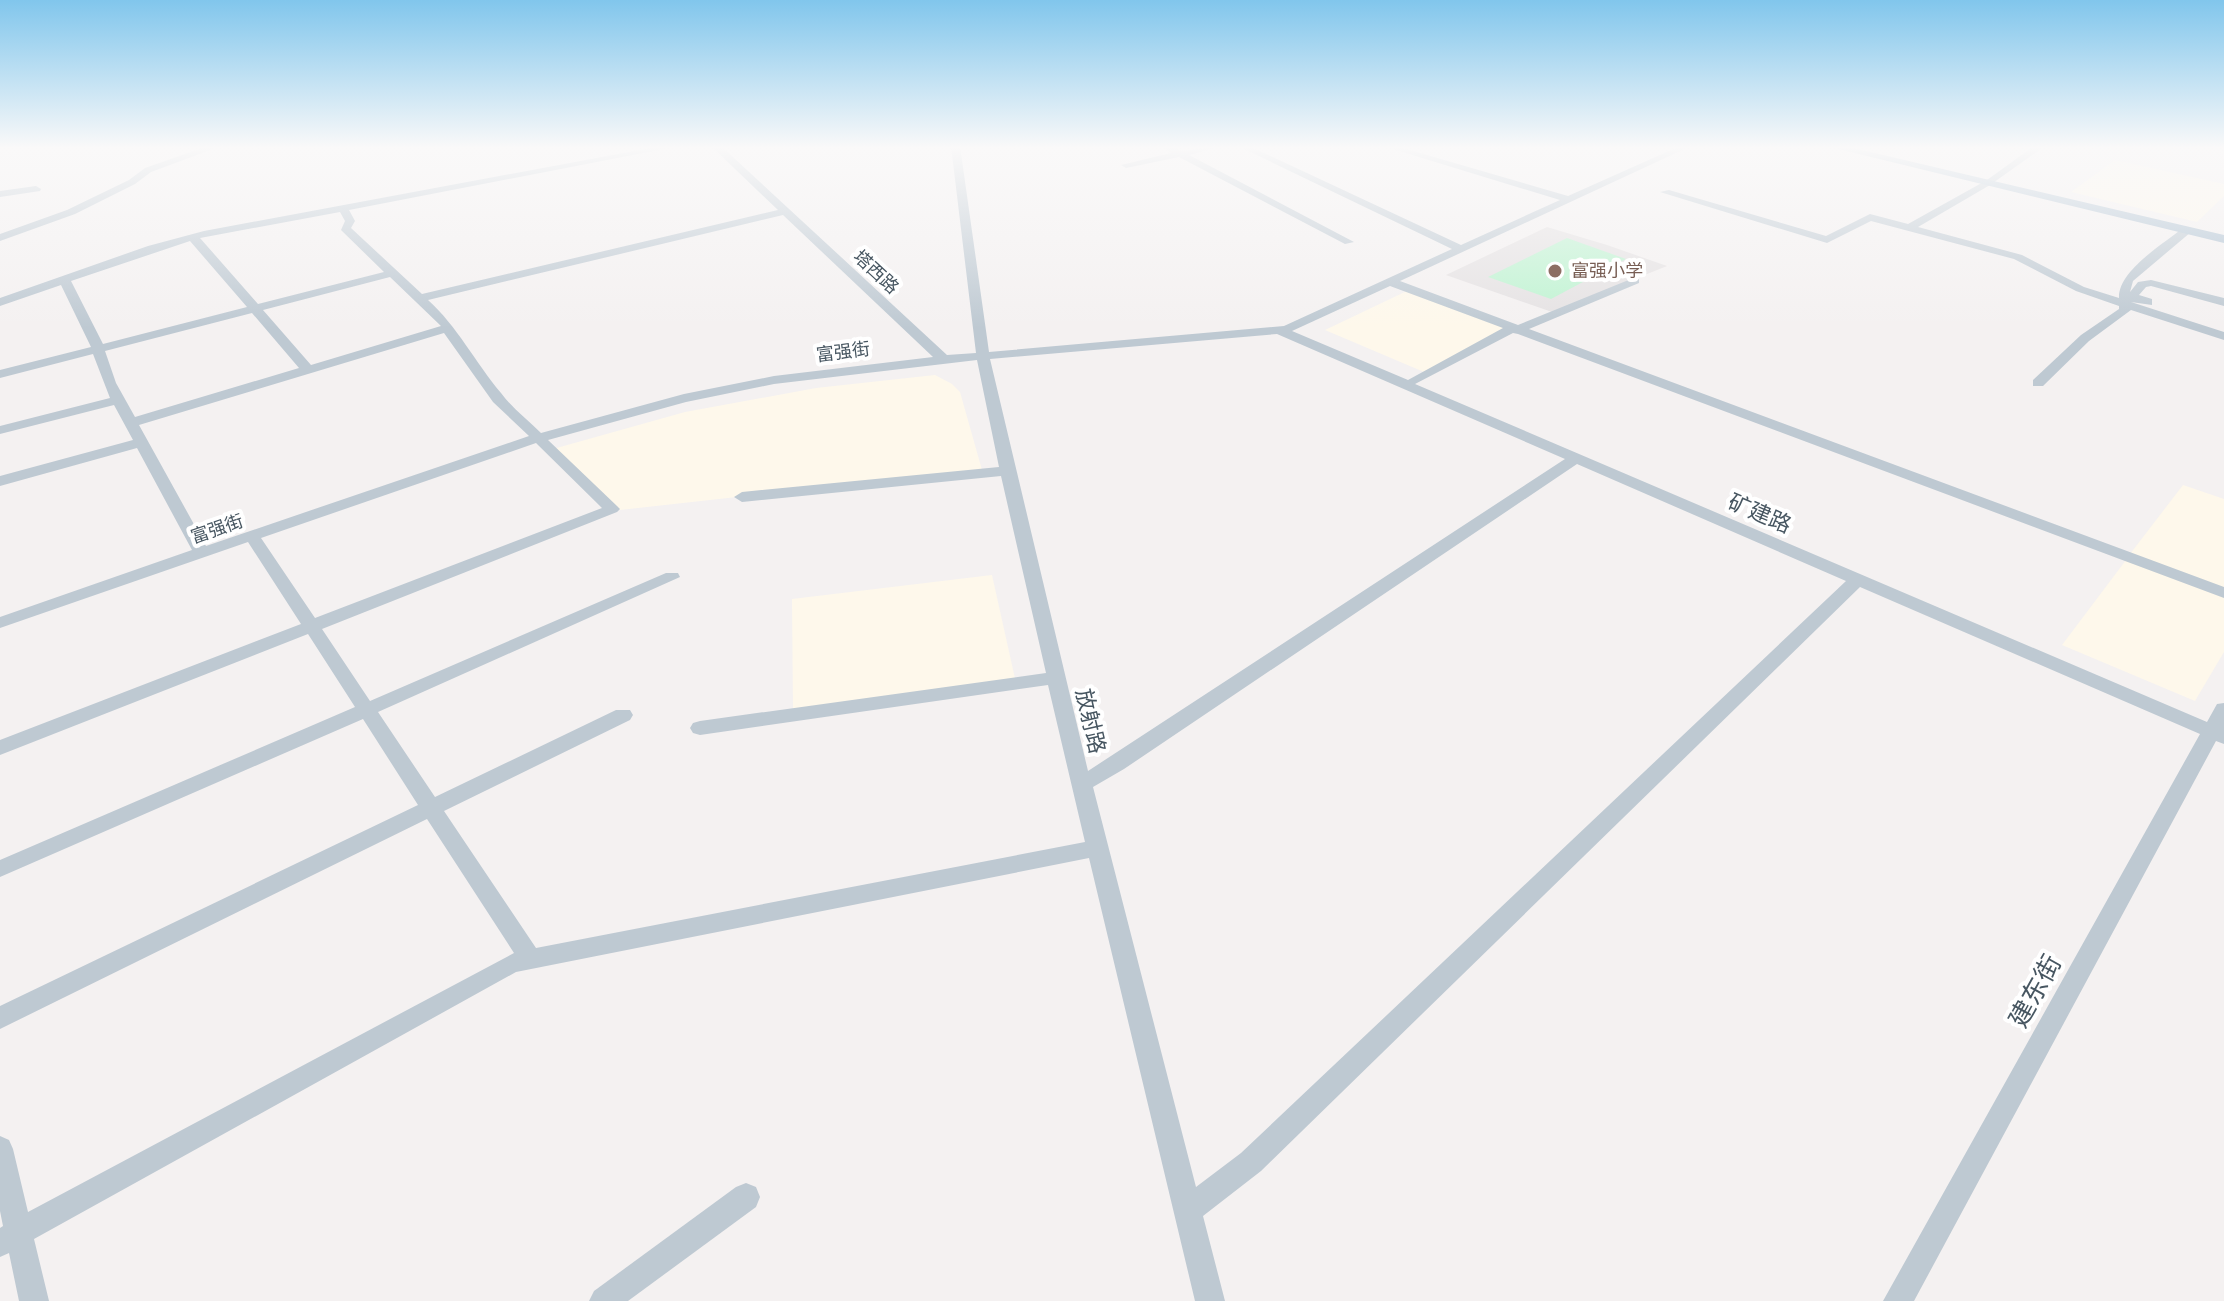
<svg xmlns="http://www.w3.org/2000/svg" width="2224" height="1301" viewBox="0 0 2224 1301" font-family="Karla,'Noto Sans SC',sans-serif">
<rect width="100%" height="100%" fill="#f4f1f1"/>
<g fill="#fef8eb">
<path d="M2115,160L2224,184V196L2197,222L2071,192Z"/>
<path d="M1409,290L1511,328L1424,372L1325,330Z"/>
<path d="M935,375L952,384L960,392L982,470L620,510L553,449L685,412L816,388Z"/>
<path d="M2183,485L2224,499V589L2130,554Z"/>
<path d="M2126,560L2224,596V652L2195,701L2062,645Z"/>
<path d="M992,575L1016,683L793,712L792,599Z"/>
</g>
<path fill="#e5e2e3" d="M1547,227L1607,245L1667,266L1552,312L1446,275Z"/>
<path fill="#bef3d1" d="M1567,238L1626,259L1551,299L1488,277Z"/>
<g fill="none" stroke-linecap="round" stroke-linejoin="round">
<g fill="#bec9d2" fill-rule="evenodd">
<path d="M208,146H221L151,172L135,184L75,214L0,241V234L67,210L129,180L145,168Z"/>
<path d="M661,146H679L349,210L355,221L351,228L422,294L778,210L711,146H721L947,355L976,353L951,146H960L989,352L1284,326L1452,249L1238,146H1249L1461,245L1560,200L1383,146H1396L1568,196L1680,146H1691L1400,281L1518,325L1631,279H1639V283L1529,329L2224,587V598L1518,334L1513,333L1415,384L2207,722L2217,704L2224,703V744L2216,741L1914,1301H1883L2200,734L1860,587L1261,1171L1203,1216L1225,1301H1195L1089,858L516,972L34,1239L49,1301H19L9,1253L0,1257V1228L3,1226L0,1211V1136L9,1140L13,1149L28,1212L514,953L427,819L0,1029V1006L418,805L363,719L0,877V860L355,707L308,634L0,755V740L301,624L248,542L0,628V617L192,550L137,448L0,486V476L133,440L114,405L0,434V426L110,398L93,354L0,378V370L91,347L61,285L0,306V298L148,246L204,231ZM340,212L345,221L341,230L384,272L258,304L200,238ZM783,215L933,357L774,376L684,394L541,433C528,420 512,408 501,393C475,362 457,326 428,300ZM190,241L247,307L103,344L71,281ZM390,277L441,326L311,365L263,310ZM1390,286L1503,328L1408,380L1292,331ZM252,313L299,368L135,417L116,383L105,351ZM444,333L493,402L529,436L206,546L139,425ZM1277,334L1565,459L1088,771L990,359ZM977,360L999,467L742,492L734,497L742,502L1001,476L1046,673L700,721L693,723L690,728L693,733L700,735L1048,685L1085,842L536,948L444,811L630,720L633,715L630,710H616L435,797L378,712L680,577L678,573H666L370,701L322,629L617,512L620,509L617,506L548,440L686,402L774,384ZM536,443L602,508L315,618L261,538ZM1577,464L1846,581L1241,1153L1196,1187L1093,787L1124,769Z"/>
<path d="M1161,146H1171L1181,151L1222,146L1189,155L1354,242L1345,244L1179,157L1126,168L1121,165L1171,153Z"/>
<path d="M2034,146H2045L1990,185L1918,227L2022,255L2084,287L2119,298C2118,271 2163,244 2183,228H2191V232L2133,281L2130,292L2138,282L2151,280L2224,298V306L2151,286L2146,287L2139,295L2152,299V305L2131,302L2224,332V340L2131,310L2089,341L2043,386H2033V380L2081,335L2119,309V306L2076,291L2014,259L1871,221L1827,243L1660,192L1669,190L1826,236L1870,214L1908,224L1987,180Z"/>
<path d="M36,186L41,189L40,191L0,197V191Z"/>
<path d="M746,1183L756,1187L760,1197L756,1207L628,1301H589L594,1291L736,1187Z"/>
</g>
<path fill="#afc2d2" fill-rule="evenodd" d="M1826,146H1845L2224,235V243Z"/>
</g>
<linearGradient id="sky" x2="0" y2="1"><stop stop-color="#81c6ec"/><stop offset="0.45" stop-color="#faf9f9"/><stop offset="1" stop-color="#faf9f9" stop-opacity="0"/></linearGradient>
<rect width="2224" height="328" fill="url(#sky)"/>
<circle fill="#8d6e63" stroke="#fff" stroke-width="3" cx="1555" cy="271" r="8"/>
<g text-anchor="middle" stroke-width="8" stroke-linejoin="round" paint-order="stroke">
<g font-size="18" fill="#785e54" stroke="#fff" text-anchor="start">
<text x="1571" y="277">富强小学</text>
</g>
<g font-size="18" fill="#475661" stroke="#fff">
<text transform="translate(876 272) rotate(43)" y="6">塔西路</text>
<text transform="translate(843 352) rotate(-7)" y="6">富强街</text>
<text transform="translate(217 529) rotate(-19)" y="6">富强街</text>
</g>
<g font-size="22" fill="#475661" stroke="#fff">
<text transform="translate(1760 513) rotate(23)" y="8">矿建路</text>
<text transform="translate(1091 721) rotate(77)" y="8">放射路</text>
</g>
<g font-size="26" fill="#475661" stroke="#fff">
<text transform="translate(2035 991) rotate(-61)" y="9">建东街</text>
</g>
</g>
</svg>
